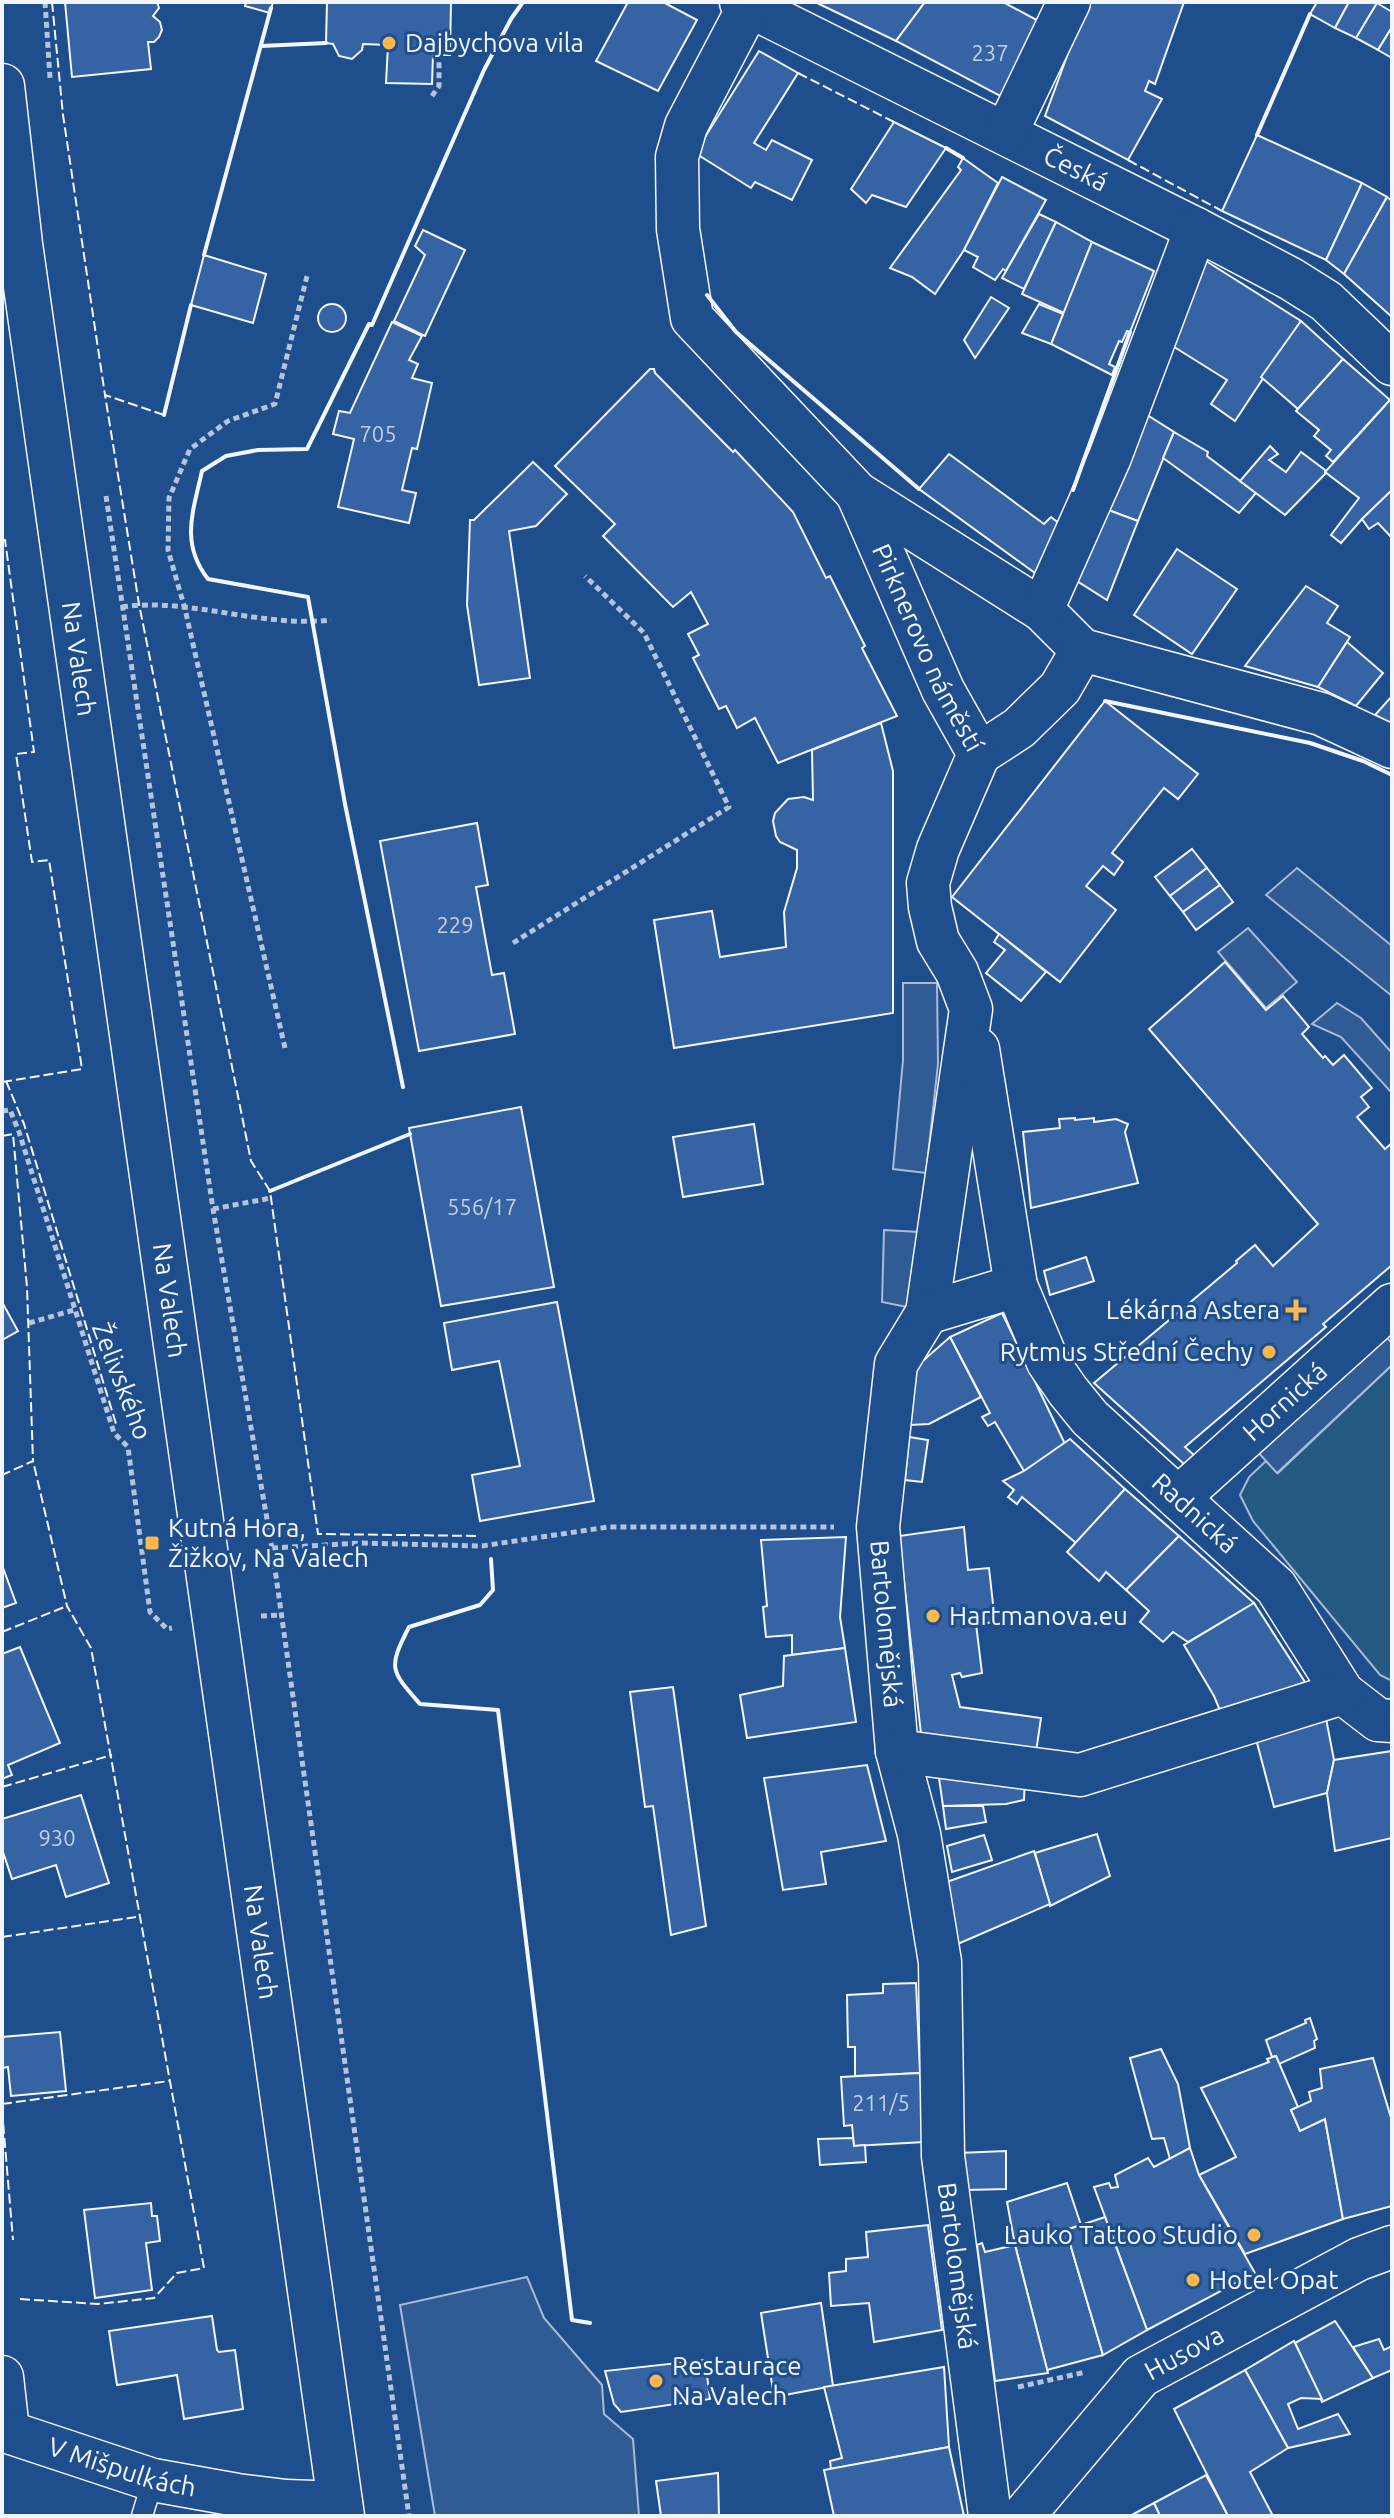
<svg xmlns="http://www.w3.org/2000/svg" width="1394" height="2518" viewBox="0 0 1394 2518" font-family="Ubuntu,sans-serif">
<rect width="100%" height="100%" fill="#1f4e8c"/>
<path fill="#245a82" stroke="#a8bbd7" stroke-width="2" d="M1392,1365V1681L1380,1675L1253,1521L1240,1495L1249,1477L1266,1461L1278,1473Z"/>
<g fill="#305b95" stroke="#a8bbd7" stroke-width="2">
<path d="M1297,868L1392,946V996L1266,895Z"/>
<path d="M1248,928L1297,982L1266,1008L1218,952Z"/>
<path d="M903,983H937L938,1064L926,1173L893,1169L903,1060Z"/>
<path d="M1337,1003L1361,1018L1392,1053V1088L1390,1091L1341,1037L1312,1024Z"/>
<path d="M884,1230L919,1232L917,1309L882,1302Z"/>
<path d="M1381,1332L1392,1343V1365L1277,1473L1255,1449Z"/>
<path d="M527,2277L544,2318L602,2385L604,2414L633,2439L639,2516H435L400,2305Z"/>
</g>
<g fill="#3563a3" stroke="#f2f6ff" stroke-width="2">
<path d="M65,2H157L159,8L153,16L160,22L162,30L159,37L154,42H148L151,69L72,77Z"/>
<path d="M246,2H273L270,13L245,6Z"/>
<path d="M327,2H451L450,55H433L432,84L386,83L388,45L363,44L362,50L352,59L339,56L333,44L326,43Z"/>
<path d="M628,2H663L697,20L658,91L596,61Z"/>
<path d="M815,2H925L896,41Z"/>
<path d="M925,2H1003L1044,24L1004,98L896,41Z"/>
<path d="M1087,2H1184L1155,84L1149,81L1145,91L1162,99L1128,160L1045,116Z"/>
<path d="M1317,2H1349L1335,28L1310,14Z"/>
<path d="M1349,2L1377,3L1356,38L1335,28Z"/>
<path d="M1377,3L1392,12V27L1378,50L1356,38Z"/>
<path d="M1392,27V58L1378,50Z"/>
<path d="M759,51L798,73L754,143L766,150L772,140L812,160L792,200L755,182L751,188L695,153Z"/>
<path d="M894,122L946,148L906,207L872,195L866,203L851,189Z"/>
<path d="M1257,135L1362,183L1326,260L1222,211Z"/>
<path d="M963,158L998,183L964,250L935,294L912,277L890,268L961,170L958,167Z"/>
<path d="M1002,177L1046,200L1006,271L1003,269L995,280L973,267L978,257L964,250Z"/>
<path d="M1362,183L1387,197L1344,274L1326,260Z"/>
<path d="M1387,197L1392,201V317L1344,274Z"/>
<path d="M1039,214L1056,222L1024,289L1002,278Z"/>
<path d="M1056,222L1092,242L1064,313L1022,294Z"/>
<path d="M423,230L465,250L425,336L394,321L425,255L415,246Z"/>
<path d="M1092,242L1154,271L1130,332L1127,331L1122,342L1119,341L1109,364L1115,367L1112,375L1051,344Z"/>
<path d="M204,255L266,274L253,323L191,305Z"/>
<path d="M1206,261L1301,321L1235,421L1211,404L1227,380L1163,340Z"/>
<path d="M991,297L1009,308L975,358L964,340Z"/>
<circle cx="332" cy="318" r="14"/>
<path d="M1039,304L1063,314L1051,344L1022,333Z"/>
<path d="M1301,321L1343,359L1298,409L1261,377Z"/>
<path d="M392,322L422,336L409,360L418,364L412,378L432,383L417,449L412,448L402,490L416,493L409,523L338,507L354,439L333,434L339,411L350,413Z"/>
<path d="M1343,359L1390,400L1333,462L1326,456L1331,450L1314,436L1319,430L1296,411Z"/>
<path d="M650,369H654L655,373L733,452L735,450L793,512L826,578L830,576L865,646L862,648L897,716L778,763L755,718L737,728L726,706L719,709L693,658L699,655L688,634L708,624L691,592L673,607L603,536L615,524L555,466Z"/>
<path d="M1390,400L1392,402V490L1362,519L1341,543L1331,535L1359,498L1325,472Z"/>
<path d="M1136,408L1174,432L1138,521L1103,508Z"/>
<path d="M1174,432L1208,452L1207,456L1256,493L1239,513L1163,458Z"/>
<path d="M1270,446L1278,454L1269,460L1286,472L1301,452L1325,470V474L1285,515L1240,481Z"/>
<path d="M949,454L1044,524L1051,517L1060,524L1035,573L919,489Z"/>
<path d="M533,462L567,494L536,526L509,531L530,678L479,685L467,605L470,520H474Z"/>
<path d="M1392,490V538L1378,523L1369,529L1362,519Z"/>
<path d="M1103,508L1138,521L1107,600L1077,581Z"/>
<path d="M1177,549L1237,589L1192,654L1134,615Z"/>
<path d="M1306,586L1338,606L1327,623L1350,637L1318,687L1245,666Z"/>
<path d="M1347,642L1383,673L1356,706L1318,687Z"/>
<path d="M1392,696V724L1375,715Z"/>
<path d="M1105,701L1198,774L1178,799L1164,788L1112,853L1123,862L1114,875L1103,866L1086,886L1116,910L1060,982L952,897Z"/>
<path d="M881,723L893,771V1013L674,1048L654,920L712,911L720,957L786,947L784,912L797,868V850L780,842L776,836L773,821L775,813L788,799L804,797L813,800L812,750Z"/>
<path d="M477,823L488,885L476,887L492,975L504,973L515,1034L419,1051L380,841Z"/>
<path d="M1192,849L1207,868L1170,896L1155,877Z"/>
<path d="M1207,868L1220,885L1183,912L1170,896Z"/>
<path d="M1220,885L1233,902L1196,930L1183,912Z"/>
<path d="M999,934L1046,972L1021,1001L986,973L1005,950L994,942Z"/>
<path d="M1225,962L1266,1010L1283,996L1309,1027L1302,1034L1323,1058L1325,1056L1333,1065L1344,1055L1372,1088L1361,1097L1369,1107L1357,1117L1385,1149L1392,1143V1265L1323,1324L1326,1327L1185,1447L1195,1456L1185,1465L1094,1383L1237,1263L1236,1261L1255,1245L1273,1266L1318,1224L1149,1029Z"/>
<path d="M521,1107L554,1287L441,1306L409,1128Z"/>
<path d="M1075,1118V1120L1094,1118V1122L1116,1119L1128,1124L1125,1132L1138,1183L1031,1208L1023,1132L1060,1128L1059,1119Z"/>
<path d="M754,1124L763,1184L683,1197L673,1137Z"/>
<path d="M1086,1257L1094,1281L1050,1295L1044,1271Z"/>
<path d="M2,1302L18,1331L2,1340Z"/>
<path d="M557,1302L594,1501L480,1521L472,1475L520,1466L499,1361L452,1370L444,1323Z"/>
<path d="M1002,1313L1065,1444L1024,1471L995,1422L988,1426L982,1417L990,1413L950,1337Z"/>
<path d="M950,1337L981,1397L929,1424L910,1425L917,1366Z"/>
<path d="M909,1437L928,1440L922,1482L905,1480Z"/>
<path d="M1070,1439L1125,1489L1076,1543L1022,1497L1017,1504L1008,1497L1014,1490L1003,1481L1024,1471Z"/>
<path d="M1125,1489L1179,1536L1126,1590L1106,1572L1099,1581L1067,1552Z"/>
<path d="M964,1527L968,1570L989,1568L995,1622L976,1624L982,1673L962,1677L960,1673L952,1675L960,1707L1041,1718L1035,1759L922,1743L899,1536Z"/>
<path d="M1179,1536L1254,1603L1188,1642L1173,1632L1163,1642L1140,1622L1149,1611L1126,1590Z"/>
<path d="M846,1537L840,1617L845,1648L792,1655V1635L766,1637L763,1607L767,1606L761,1540Z"/>
<path d="M2,1565L16,1603L2,1608Z"/>
<path d="M1254,1603L1305,1682L1221,1713L1214,1696L1184,1645Z"/>
<path d="M20,1647L60,1743L8,1765L12,1775L2,1779V1654Z"/>
<path d="M845,1648L856,1722L747,1738L740,1695L783,1686L784,1656Z"/>
<path d="M673,1687L706,1926L671,1935L653,1806L645,1807L630,1692Z"/>
<path d="M1324,1708L1334,1760L1327,1793L1274,1807L1256,1739Z"/>
<path d="M1392,1751V1838L1335,1851L1327,1793L1334,1760Z"/>
<path d="M937,1764L1025,1776L1024,1800L1006,1804L943,1806Z"/>
<path d="M867,1765L886,1841L821,1852L826,1884L783,1890L764,1778Z"/>
<path d="M81,1795L109,1883L66,1897L56,1865L12,1879L2,1849V1819Z"/>
<path d="M943,1806H983L986,1822L946,1829Z"/>
<path d="M1097,1834L1110,1876L1050,1906L1035,1853Z"/>
<path d="M984,1835L992,1860L952,1872L947,1846Z"/>
<path d="M1034,1851L1050,1904L953,1946L944,1883Z"/>
<path d="M916,1983L920,2073L855,2076V2047H848L847,1995L883,1993V1984Z"/>
<path d="M1310,2018L1317,2039L1314,2041L1315,2048L1279,2064L1276,2056L1272,2057L1266,2040L1306,2023L1305,2020Z"/>
<path d="M60,2032L66,2091L11,2096L8,2067L2,2068V2037Z"/>
<path d="M1161,2049L1178,2084L1190,2148L1170,2159L1164,2138L1152,2139L1130,2058Z"/>
<path d="M1276,2056L1298,2107L1291,2110L1300,2131L1325,2119L1343,2219L1245,2254L1199,2175L1236,2157L1201,2088L1269,2062L1267,2059Z"/>
<path d="M1373,2058L1392,2121V2206L1343,2219L1325,2119L1300,2131L1291,2110L1311,2101L1309,2092L1322,2088L1320,2069Z"/>
<path d="M920,2073L924,2142L854,2146L852,2125L844,2126L841,2077Z"/>
<path d="M853,2138L854,2146L865,2145L866,2162L820,2165L818,2139Z"/>
<path d="M1190,2148L1199,2175L1255,2273L1147,2330L1094,2187L1109,2183L1111,2188L1118,2187L1115,2175L1148,2158L1154,2167Z"/>
<path d="M1006,2151V2189L967,2190L959,2153Z"/>
<path d="M1067,2183L1081,2225L1066,2230L1103,2355L1047,2370L1015,2245L1007,2202Z"/>
<path d="M151,2203L152,2216H157L160,2241L146,2243L152,2290L95,2298L84,2210Z"/>
<path d="M1105,2217L1147,2330L1103,2355L1066,2230Z"/>
<path d="M928,2225L942,2330L874,2342L869,2303L831,2306L829,2273L846,2271V2259L868,2257L866,2232Z"/>
<path d="M982,2243L985,2252L1015,2245L1048,2373L995,2381L977,2245Z"/>
<path d="M821,2303L833,2386L774,2397L761,2313Z"/>
<path d="M212,2316L217,2350L219,2352L235,2350L243,2409L184,2419L177,2375L117,2385L109,2331Z"/>
<path d="M1335,2321L1373,2378L1322,2402L1295,2343Z"/>
<path d="M1379,2339L1384,2350L1392,2346V2370L1373,2378L1353,2347Z"/>
<path d="M1294,2341L1322,2399L1301,2398L1288,2404L1298,2429L1338,2414L1350,2434L1288,2448L1245,2370Z"/>
<path d="M705,2360L710,2399L621,2412L614,2404L605,2371Z"/>
<path d="M944,2367L949,2447L831,2469L830,2461L842,2458L824,2387Z"/>
<path d="M1245,2370L1288,2448L1250,2472L1273,2516H1228L1174,2409Z"/>
<path d="M949,2447L964,2516H834L824,2470Z"/>
<path d="M718,2473L719,2516H661L656,2481Z"/>
<path d="M1206,2475L1228,2516H1160L1154,2503Z"/>
<path d="M1154,2503L1160,2516H1130Z"/>
</g>
<g fill="none" stroke-linecap="round" stroke-linejoin="round">
<defs>
<path id="lane" d="M142,2516L153,2480"/>
<g id="street">
<path id="s1" d="M741,2L1196,229L1291,279L1326,301L1392,364"/>
<path d="M749,6L686,126L677,157L678,229L692,318L857,493L1042,610L1082,650L1060,688L1019,728L979,754"/>
<path d="M1006,133L1069,2"/>
<path id="s2" d="M857,493L943,690L979,754"/>
<path d="M1042,610L1110,457L1196,229"/>
<path d="M1082,650L1321,714L1392,747"/>
<path id="s3" d="M979,754L938,849L928,883L930,907L938,941L957,972L971,1009L927,1313L896,1364L878,1527L897,1751L919,1834L940,1962L943,2156L990,2516"/>
<path id="s4" d="M978,1049L1016,1286L1048,1362L1068,1391L1090,1418L1276,1587L1343,1693L1378,1720L1392,1721"/>
<path d="M927,1313L1016,1286"/>
<path id="s5" d="M1178,1498L1392,1305"/>
<path d="M897,1751L1080,1775L1343,1693"/>
<path d="M2,2377L8,2431"/>
<path id="s6" d="M2,2430L153,2480L237,2495L286,2501L341,2503"/>
<path id="s7" d="M1023,2516L1141,2376L1359,2259L1392,2247"/>
</g>
<g id="primary">
<path id="s8" d="M2,86L20,244L342,2516"/>
</g>
</defs>
<use href="#lane" stroke="#f2f6ff" stroke-width="23"/>
<use href="#street" stroke="#f2f6ff" stroke-width="45"/>
<use href="#primary" stroke="#f2f6ff" stroke-width="47"/>
<g stroke="#b3c4dc" stroke-width="5" stroke-dasharray="6 4" stroke-linecap="butt">
<path d="M45,2L50,78"/>
<path d="M432,96L439,86V55"/>
<path d="M106,496L213,1209L272,1548L409,2516"/>
<path d="M122,607C189,597 260,628 331,620"/>
<path d="M513,943L729,807L644,633L585,576"/>
<path d="M285,1048L185,609L168,550L169,498L190,449L228,421L275,404L307,276"/>
<path d="M2,1111L10,1110L19,1132L114,1433L128,1447L150,1612L167,1629L172,1628"/>
<path d="M213,1209L271,1198"/>
<path d="M29,1323L74,1310"/>
<path d="M272,1548L361,1543L482,1546L608,1527H834"/>
<path d="M261,1616L280,1615"/>
<path d="M1018,2387L1086,2372"/>
</g>
<use href="#lane" stroke="#1f4e8c" stroke-width="20"/>
<use href="#street" stroke="#1f4e8c" stroke-width="42"/>
<use href="#primary" stroke="#1f4e8c" stroke-width="44"/>
<g stroke="#f2f6ff" stroke-width="2" stroke-dasharray="10 4" stroke-linecap="butt">
<path d="M52,2L63,115L105,395"/>
<path d="M798,73L894,122"/>
<path d="M1128,160L1222,211"/>
<path d="M164,415L105,395L139,604L251,1161L270,1191L318,1534L479,1536"/>
<path d="M2,540H5L34,752L16,754L32,862L49,860L82,1069L2,1082"/>
<path d="M6,1081L24,1124L117,1427"/>
<path d="M2,1136L13,1134L27,1287L33,1461L2,1475"/>
<path d="M2,1632L67,1606"/>
<path d="M2,1787L112,1755"/>
<path d="M2,1937L136,1917"/>
<path d="M2,2104L169,2081"/>
<path d="M2,2110L13,2240"/>
<path d="M20,2299L98,2304L154,2298L177,2273L204,2268L91,1648L67,1606L33,1461"/>
</g>
<g stroke="#f2f6ff" stroke-width="4">
<path d="M261,46L326,43"/>
<path d="M1257,135L1310,14"/>
<path d="M946,148L963,158"/>
<path d="M204,255L271,8"/>
<path d="M707,295L736,332L919,489"/>
<path d="M164,415L191,305"/>
<path d="M1073,490L1130,332"/>
<path d="M1105,701L1310,743L1363,761L1392,775"/>
<path d="M403,1087L345,804L308,597L208,579C180,543 193,512 202,471L226,456L258,450L307,449L369,324L372,325L484,70L511,19L523,2"/>
<path d="M270,1191L410,1134"/>
<path d="M491,1559L493,1590L480,1605L409,1627C388,1668 390,1670 420,1704L498,1710L572,2320L590,2323"/>
</g>
</g>
<g fill="#ffb74d" stroke="#1f4e8c" stroke-width="3">
<circle cx="389" cy="43" r="8"/>
<path d="M1292 1298h8v8h8v8h-8v8h-8v-8h-8v-8h8z"/>
<circle cx="1269" cy="1352" r="8"/>
<rect x="144" y="1535" width="16" height="16" rx="4"/>
<circle cx="933" cy="1616" r="8"/>
<circle cx="1254" cy="2235" r="8"/>
<circle cx="1193" cy="2280" r="8"/>
<circle cx="656" cy="2381" r="8"/>
</g>
<g text-anchor="middle" stroke-width="6" stroke-linejoin="round" paint-order="stroke">
<g font-size="22" fill="#c3d1e8">
<text x="990" y="61">237</text>
<text x="378" y="442">705</text>
<text x="455" y="933">229</text>
<text x="482" y="1215">556/17</text>
<text x="57" y="1846">930</text>
<text x="881" y="2111">211/5</text>
</g>
<g font-size="26" fill="#f2f6ff" stroke="#1f4e8c" text-anchor="start">
<text x="405" y="52">Dajbychova vila</text>
<text x="1280" y="1319" text-anchor="end">Lékárna Astera</text>
<text x="1253" y="1361" text-anchor="end">Rytmus Střední Čechy</text>
<text x="168" y="1537">Kutná Hora,<tspan x="168" dy="30">Žižkov, Na Valech</tspan></text>
<text x="949" y="1625">Hartmanova.eu</text>
<text x="1238" y="2244" text-anchor="end">Lauko Tattoo Studio</text>
<text x="1209" y="2289">Hotel Opat</text>
<text x="672" y="2375">Restaurace<tspan x="672" dy="30">Na Valech</tspan></text>
</g>
<g font-size="26" fill="#f2f6ff" stroke="#1f4e8c">
<text dy="9" stroke="none"><textPath href="#s1" startOffset="374">Česká</textPath></text>
<text dy="9" stroke="none"><textPath href="#s2" startOffset="170">Pirknerovo náměstí</textPath></text>
<text dy="9" stroke="none"><textPath href="#s8" startOffset="578">Na Valech</textPath></text>
<text dy="9" stroke="none"><textPath href="#s8" startOffset="1226">Na Valech</textPath></text>
<text transform="translate(122 1381) rotate(69)" y="9">Želivského</text>
<text dy="9" stroke="none"><textPath href="#s5" startOffset="144">Hornická</textPath></text>
<text dy="9" stroke="none"><textPath href="#s4" startOffset="534">Radnická</textPath></text>
<text dy="9" stroke="none"><textPath href="#s3" startOffset="902">Bartolomějská</textPath></text>
<text dy="9" stroke="none"><textPath href="#s8" startOffset="1874">Na Valech</textPath></text>
<text dy="9" stroke="none"><textPath href="#s3" startOffset="1550">Bartolomějská</textPath></text>
<text dy="9" stroke="none"><textPath href="#s7" startOffset="232">Husova</textPath></text>
<text dy="9" stroke="none"><textPath href="#s6" startOffset="126">V Mišpulkách</textPath></text>
</g>
</g>
<rect width="1394" height="2518" fill="none" stroke="#f2f6ff" stroke-width="8"/>
</svg>
